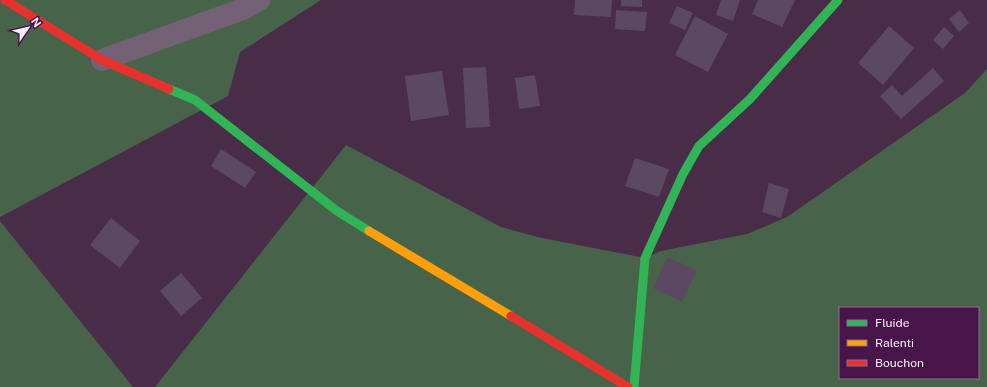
<svg xmlns="http://www.w3.org/2000/svg" width="987" height="387" viewBox="0 0 987 387" font-family="'Public Sans',sans-serif">
<rect width="100%" height="100%" fill="#482c48"/>
<g fill="#47644b" fill-rule="evenodd">
<path d="M0,0H321L240,52L228,96L0,217Z"/>
<path d="M987,69V387H155L346,145L501,227L542,238L645,258L661,251L747,234L787,217L965,93ZM840,308H978V378H840Z"/>
<path d="M0,221L133,387H0Z"/>
</g>
<g fill="#5b4961">
<path d="M575,0H612L611,17L574,15Z"/>
<path d="M621,0H642V7L621,6Z"/>
<path d="M721,0H740L733,21L716,15Z"/>
<path d="M758,0H795L782,27L752,14Z"/>
<path d="M677,6L693,13L685,30L669,23Z"/>
<path d="M616,10L647,12L645,31L615,29Z"/>
<path d="M960,10L969,23L959,32L949,19Z"/>
<path d="M695,16L728,34L708,72L675,55Z"/>
<path d="M889,26L914,48L883,85L858,63Z"/>
<path d="M944,27L954,36L943,49L933,40Z"/>
<path d="M486,67L490,127L466,128L463,68Z"/>
<path d="M933,68L944,81L901,119L880,96L892,85L902,96Z"/>
<path d="M442,71L449,115L411,121L405,76Z"/>
<path d="M535,75L540,106L519,109L515,78Z"/>
<path d="M221,149L256,172L245,188L211,166Z"/>
<path d="M635,158L669,169L659,197L625,186Z"/>
<path d="M769,183L789,189L781,218L762,212Z"/>
<path d="M111,218L140,241L120,268L90,245Z"/>
<path d="M667,257L697,270L682,302L653,288Z"/>
<path d="M181,273L202,298L181,316L160,291Z"/>
</g>
<g fill="none" stroke-linecap="round" stroke-linejoin="round">
<path stroke="#756175" stroke-width="22" d="M102,60L243,9L259,0"/>
<g stroke="#30b455" stroke-width="9">
<path d="M169,89L195,100L337,211L369,231"/>
<path d="M634,387L645,258L683,174L699,146L750,99L838,0"/>
</g>
<path stroke="#ff9f0a" stroke-width="9" d="M369,231L511,316"/>
<g stroke="#e5322d" stroke-width="9">
<path d="M5,0L102,60L169,89"/>
<path d="M511,316L628,387"/>
</g>
</g>
<rect x="839" y="307" width="140" height="72" fill="#471549" stroke="#8f6c90"/>
<rect x="847" y="320" width="20" height="6" fill="#30b455" stroke="#8f6c90"/>
<text x="875" y="327" font-size="12" fill="#fbeffb">Fluide</text>
<rect x="847" y="340" width="20" height="6" fill="#ff9f0a" stroke="#8f6c90"/>
<text x="875" y="347" font-size="12" fill="#fbeffb">Ralenti</text>
<rect x="847" y="360" width="20" height="6" fill="#e5322d" stroke="#8f6c90"/>
<text x="875" y="367" font-size="12" fill="#fbeffb">Bouchon</text>
<g transform="translate(28 28) rotate(56)" stroke="#471549" stroke-width="3" paint-order="stroke">
<path d="M0-3L7 15L0 10L-7 15Z" fill="#fbeffb"/>
<text y="-6" font-size="11" font-weight="bold" text-anchor="middle" fill="#fbeffb">N</text>
</g>
</svg>
